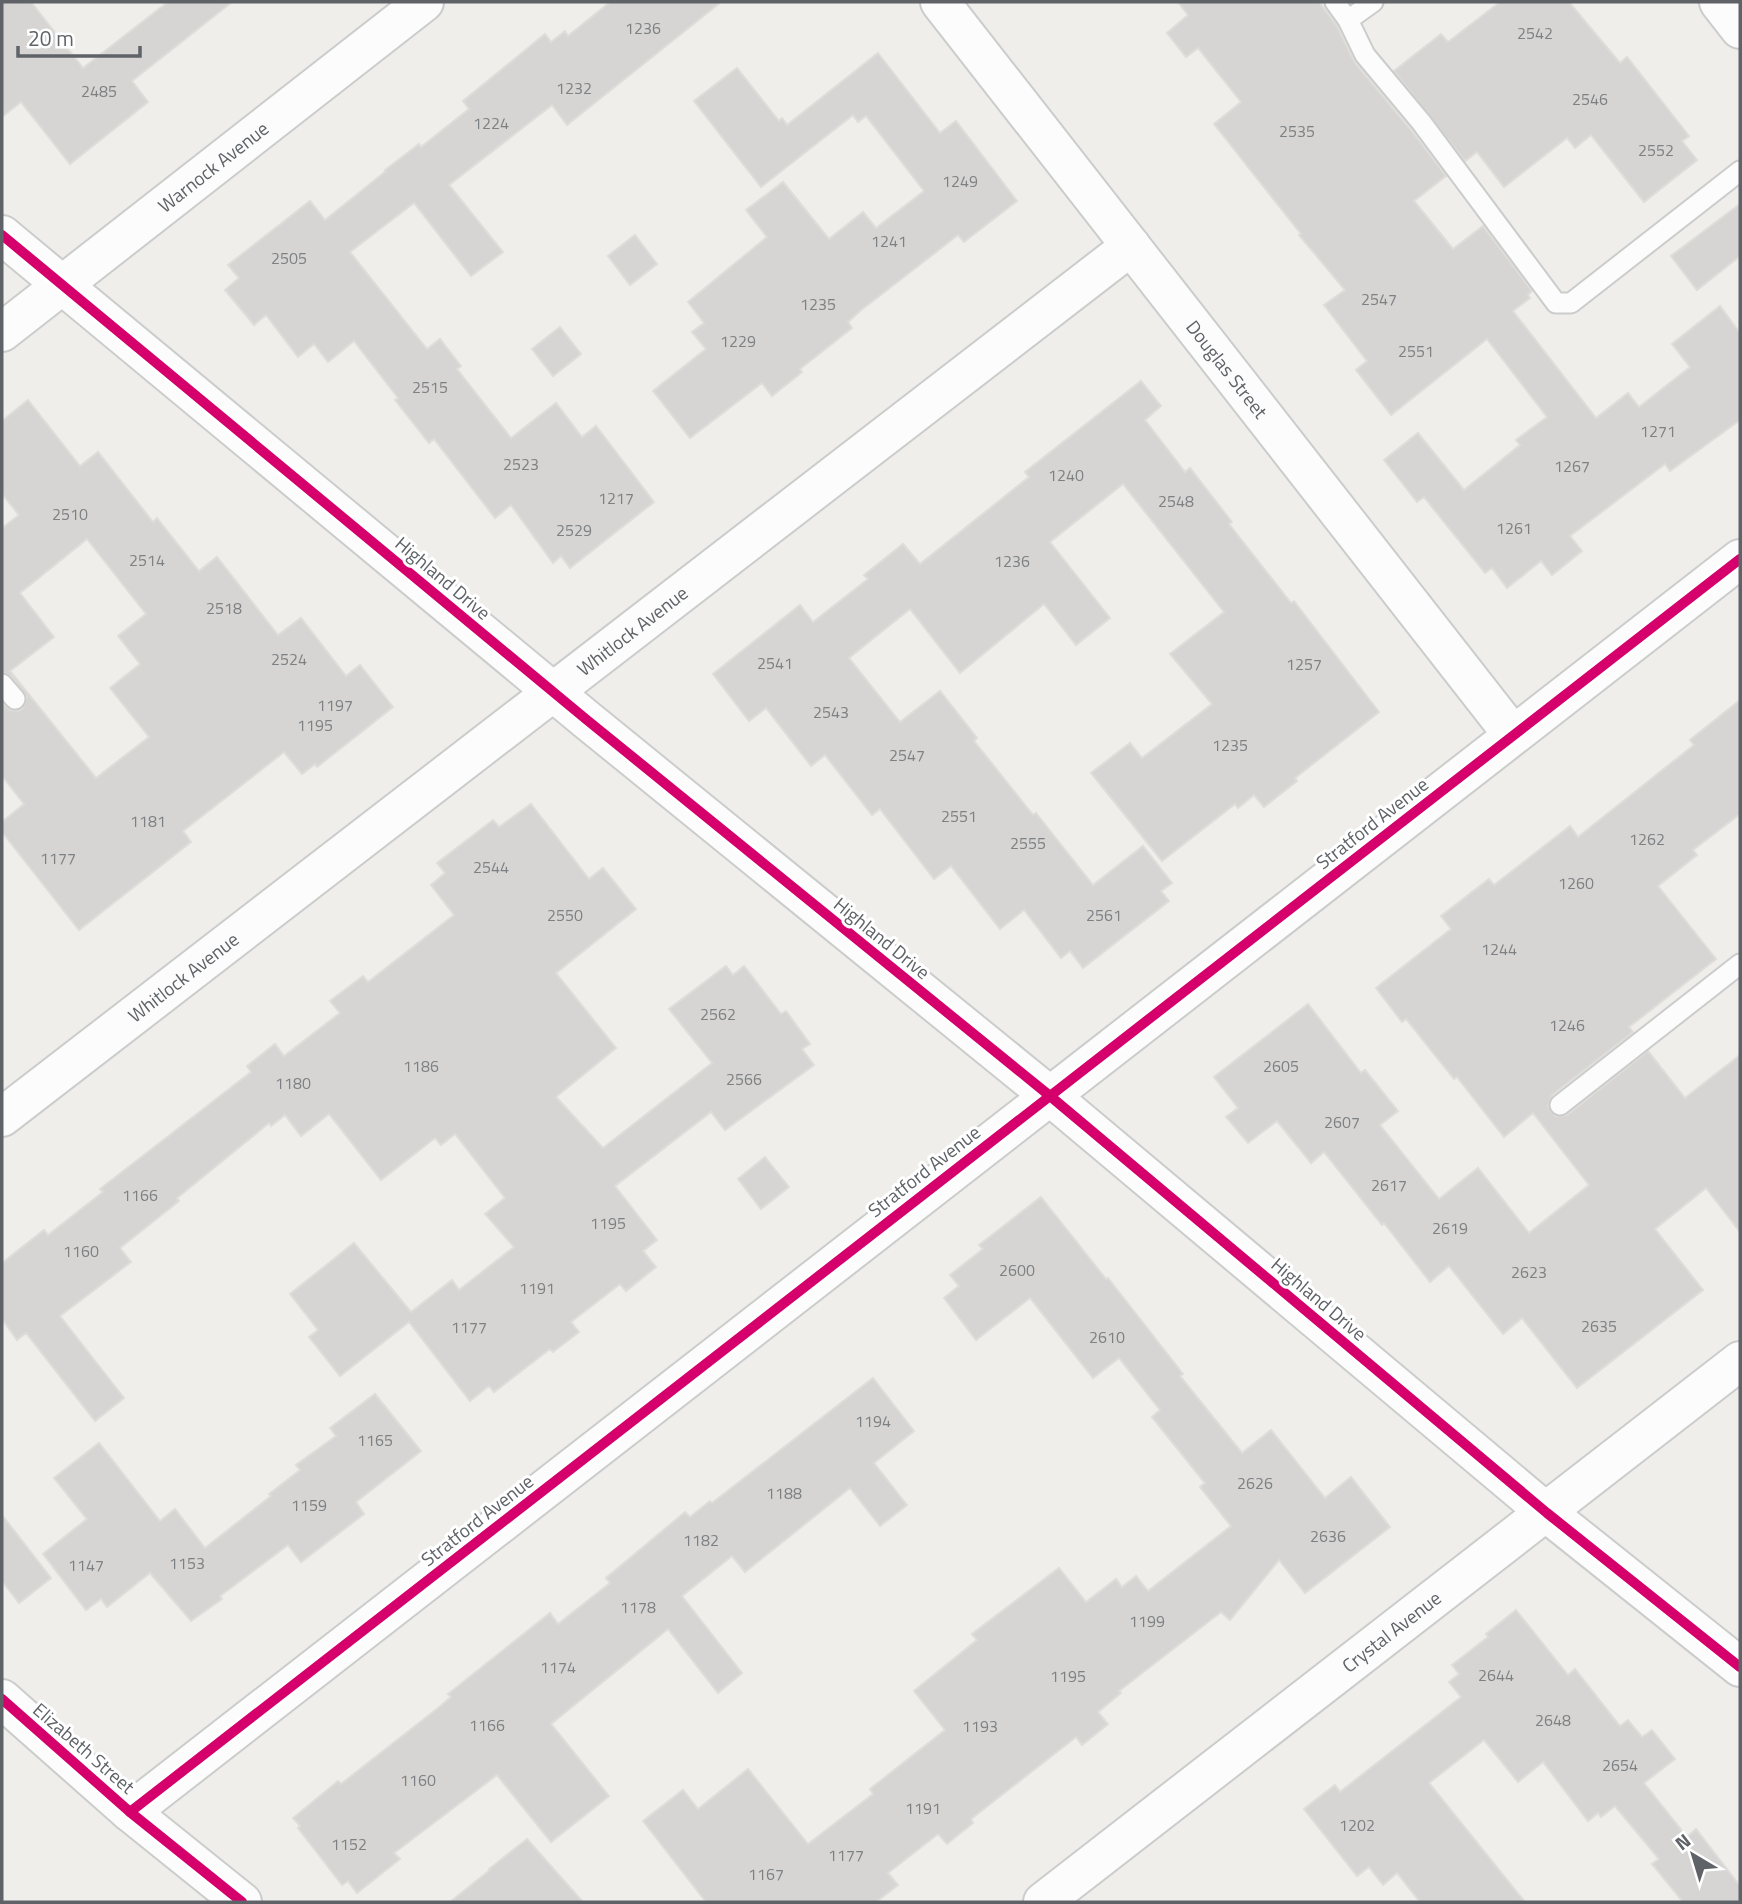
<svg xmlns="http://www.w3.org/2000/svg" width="1742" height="1904" viewBox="0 0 1742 1904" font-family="'Titillium Web',sans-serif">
<rect width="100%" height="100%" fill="#efeeea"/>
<g fill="#d6d5d3" stroke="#deddd9" stroke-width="2" fill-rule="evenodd">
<path d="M2,2H31L83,68L168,2H232L132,81L148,102L70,164L21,102L2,117Z"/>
<path d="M610,2H721L567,125L552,105L449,185L503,252L471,276L414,203L350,252L427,349L440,339L461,366L457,369L511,438L556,403L582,437L596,426L654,502L570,568L561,556L553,563L511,505L495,518L434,439L429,443L395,400L398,398L354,341L328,362L314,344L298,357L266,315L254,325L225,290L239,278L228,265L310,201L325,220L386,171L385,170L419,144L421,147L469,109L463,101L545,34L551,42L565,31L568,36Z"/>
<path d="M1178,2H1319L1337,26L1355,63L1411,130L1446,176L1414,201L1453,249L1483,226L1532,291L1528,295L1530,298L1513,311L1596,418L1628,393L1639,407L1690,367L1672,344L1720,306L1740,333V420L1670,471L1665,464L1570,536L1582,551L1552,575L1541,561L1507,588L1492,568L1485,573L1424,497L1417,502L1384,460L1418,433L1464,490L1520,445L1516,440L1547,417L1487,339L1391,415L1356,370L1367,361L1324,305L1345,290L1299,235L1301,234L1214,124L1241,102L1198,48L1186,57L1167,33L1188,15Z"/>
<path d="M1500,2H1569L1620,63L1627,57L1689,136L1682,141L1697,160L1644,202L1591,135L1575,148L1567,138L1504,187L1477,152L1465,161L1394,71L1441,34L1448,42Z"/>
<path d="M878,53L940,133L956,121L1017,201L964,242L958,235L860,311L848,322L852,328L800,369L802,372L772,396L762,383L690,438L653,391L706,349L692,332L704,323L688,302L767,237L746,210L783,182L829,239L863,212L876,228L924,191L866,116L858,122L853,115L761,187L694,101L737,68L779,121L782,118L787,125Z"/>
<path d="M1740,204V256L1697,290L1671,256Z"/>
<path d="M635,235L657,264L630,285L608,256Z"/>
<path d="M560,327L581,354L553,376L532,349Z"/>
<path d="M1141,381L1161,406L1145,420L1185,472L1190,468L1232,522L1229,524L1291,603L1294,601L1379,712L1295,778L1297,781L1264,807L1254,795L1238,808L1235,804L1162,861L1091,773L1130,743L1142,758L1212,704L1170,654L1224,612L1123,484L1050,542L1110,618L1076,645L1044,604L960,673L910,609L849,658L900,722L940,691L977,738L974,741L1033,815L1036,813L1093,885L1143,846L1172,883L1161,891L1169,901L1083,968L1070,951L1061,958L1024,910L1000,929L951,866L934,879L880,809L872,815L825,755L811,766L766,708L749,721L713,674L800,605L813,622L868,579L864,575L903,544L920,564L1029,477L1025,472Z"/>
<path d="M28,400L80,466L98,452L153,522L157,518L199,571L217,557L278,635L301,618L346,676L360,665L393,707L317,767L315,764L302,774L284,752L183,831L191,842L79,930L2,832V822L24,804L2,776V702L10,710L18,711L23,708L27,697L11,676L2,672V528L19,515L2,494V421ZM87,539L146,614L118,636L140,664L110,688L149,737L96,778L10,671L54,637L20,593Z"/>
<path d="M1740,700V814L1693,850L1697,855L1658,886L1716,959L1629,1027L1633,1032L1552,1095L1548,1106L1555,1116L1567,1115L1648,1051L1685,1098L1740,1055V1232L1706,1188L1655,1229L1703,1290L1577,1388L1522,1318L1503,1334L1449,1266L1430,1282L1384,1223L1382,1225L1324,1152L1311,1163L1277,1121L1248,1143L1226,1117L1238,1108L1214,1077L1308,1004L1361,1073L1365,1070L1398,1111L1380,1125L1439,1199L1478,1168L1529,1233L1589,1185L1533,1113L1504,1137L1457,1077L1454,1079L1406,1019L1402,1022L1376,988L1451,929L1441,916L1489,879L1494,885L1570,826L1578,837L1694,745L1690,740Z"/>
<path d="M531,804L589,879L603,868L636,909L556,973L616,1048L556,1097L603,1148L712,1063L669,1009L726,966L733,975L744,966L781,1014L786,1011L810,1044L802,1049L814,1065L725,1130L711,1112L615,1186L657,1240L643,1251L656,1267L626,1291L620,1284L571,1322L579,1332L553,1352L550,1349L494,1392L489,1386L470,1401L409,1322L340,1376L309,1337L318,1330L290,1294L354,1243L411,1312L452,1280L459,1290L514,1247L485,1214L505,1198L455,1134L441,1145L435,1138L381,1180L329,1114L301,1136L285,1115L271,1126L269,1123L177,1198L179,1201L120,1248L131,1262L60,1316L124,1398L95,1421L26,1333L17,1340L2,1319V1263L44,1230L48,1235L103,1192L100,1189L251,1072L247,1066L275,1044L284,1056L340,1013L330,1001L363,976L368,982L454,915L431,885L445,873L437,863L493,820L499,827Z"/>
<path d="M765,1157L789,1187L761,1209L738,1179Z"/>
<path d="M1041,1197L1106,1279L1108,1278L1183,1374L1180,1376L1242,1453L1271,1430L1325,1498L1351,1477L1390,1527L1305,1593L1279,1560L1230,1620L1221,1612L1119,1691L1121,1693L1098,1712L1108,1724L1082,1745L1076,1737L971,1819L973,1823L947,1844L938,1834L888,1873L898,1885L876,1902H706L643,1821L683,1790L698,1809L748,1769L808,1844L873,1794L870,1789L945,1730L914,1691L977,1640L972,1634L1059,1568L1086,1602L1116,1579L1122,1587L1136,1576L1148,1591L1231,1526L1200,1487L1205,1483L1152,1417L1160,1410L1119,1358L1093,1378L1030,1298L976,1340L944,1298L959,1286L950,1275L983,1249L979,1245Z"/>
<path d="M873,1378L914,1431L874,1463L907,1505L880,1526L850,1488L745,1572L732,1556L682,1596L742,1673L718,1693L668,1629L551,1724L609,1796L551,1842L497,1775L394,1853L400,1859L357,1893L348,1881L342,1885L298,1828L300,1826L293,1818L338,1781L341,1784L438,1708L451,1697L448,1694L550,1613L558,1624L610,1583L606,1578L685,1512L690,1517L710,1501L712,1503Z"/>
<path d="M375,1394L421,1451L356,1502L364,1514L301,1562L288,1545L220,1596L222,1599L191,1621L150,1573L107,1607L101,1599L86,1610L43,1554L87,1519L54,1478L99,1443L160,1521L175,1509L205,1548L271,1496L269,1494L300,1470L296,1465L336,1436L330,1428Z"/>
<path d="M2,1515L51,1578L19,1603L2,1581Z"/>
<path d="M1516,1610L1568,1675L1575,1669L1620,1726L1628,1720L1642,1737L1652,1730L1675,1759L1644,1783L1687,1837L1696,1829L1740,1886V1902H1683L1652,1864L1659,1859L1615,1806L1601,1817L1598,1813L1588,1821L1543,1762L1518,1782L1484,1740L1429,1783L1525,1902H1420L1397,1873L1383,1885L1369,1867L1357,1876L1304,1809L1335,1785L1340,1792L1461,1697L1449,1682L1459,1674L1452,1665L1488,1637L1486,1634Z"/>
<path d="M527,1839L583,1902H450L490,1870L489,1869Z"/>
</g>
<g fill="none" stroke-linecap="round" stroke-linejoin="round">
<defs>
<g id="service">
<path d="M1335,2L1348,20L1365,55L1421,122L1556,303H1571L1740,171"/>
<path d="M1348,20L1373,2"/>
<path d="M2,684L15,699"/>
<path d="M1560,1105L1740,964"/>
</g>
<g id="minor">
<path id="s1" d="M940,2L1513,735"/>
<path d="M1719,2L1740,29"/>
<path id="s2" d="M2,332L424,2"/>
<path id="s3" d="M2,1117L1131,246"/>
<path d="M2,1699L130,1812L242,1902"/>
<path d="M130,1812L1740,559"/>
<path id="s4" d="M1043,1902L1740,1361"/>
</g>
<path id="tertiary" d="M2,235L587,720L1050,1096L1547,1513L1740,1667"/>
</defs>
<use href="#service" stroke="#cbcccc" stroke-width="23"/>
<use href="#minor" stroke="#cbcccc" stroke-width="42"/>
<use href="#tertiary" stroke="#cbcccc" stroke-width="42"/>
<use href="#service" stroke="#fdfcfc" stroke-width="19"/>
<use href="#minor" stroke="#fdfcfc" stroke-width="38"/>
<use href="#tertiary" stroke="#fdfcfc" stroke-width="38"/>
<defs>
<g id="cycleway">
<path d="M2,235L587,720L1050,1096L1547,1513L1740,1667"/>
<path d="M2,1699L130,1812L242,1902"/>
<path d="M130,1812L1740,559"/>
</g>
</defs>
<use href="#cycleway" stroke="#fff" stroke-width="15"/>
<use href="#cycleway" stroke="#d6006c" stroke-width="10"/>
</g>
<g text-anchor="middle" stroke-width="6" stroke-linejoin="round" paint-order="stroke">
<g font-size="16" fill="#7e8184">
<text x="643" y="34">1236</text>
<text x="1535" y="39">2542</text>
<text x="574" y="94">1232</text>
<text x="99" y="97">2485</text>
<text x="1590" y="105">2546</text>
<text x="491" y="129">1224</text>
<text x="1297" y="137">2535</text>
<text x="1656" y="156">2552</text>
<text x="960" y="187">1249</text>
<text x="889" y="247">1241</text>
<text x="289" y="264">2505</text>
<text x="1379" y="305">2547</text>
<text x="818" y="310">1235</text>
<text x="738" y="347">1229</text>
<text x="1416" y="357">2551</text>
<text x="430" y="393">2515</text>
<text x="1658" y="437">1271</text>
<text x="521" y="470">2523</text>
<text x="1572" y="472">1267</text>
<text x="1066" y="481">1240</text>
<text x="616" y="504">1217</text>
<text x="1176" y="507">2548</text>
<text x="70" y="520">2510</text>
<text x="1514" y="534">1261</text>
<text x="574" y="536">2529</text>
<text x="147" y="566">2514</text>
<text x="1012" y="567">1236</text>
<text x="224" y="614">2518</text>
<text x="289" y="665">2524</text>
<text x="775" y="669">2541</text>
<text x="1304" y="670">1257</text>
<text x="335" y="711">1197</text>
<text x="831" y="718">2543</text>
<text x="315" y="731">1195</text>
<text x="1230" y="751">1235</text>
<text x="907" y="761">2547</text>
<text x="959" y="822">2551</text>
<text x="148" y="827">1181</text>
<text x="1647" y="845">1262</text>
<text x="1028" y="849">2555</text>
<text x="58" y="864">1177</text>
<text x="491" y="873">2544</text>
<text x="1576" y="889">1260</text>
<text x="565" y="921">2550</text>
<text x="1104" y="921">2561</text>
<text x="1499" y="955">1244</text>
<text x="718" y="1020">2562</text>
<text x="1567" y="1031">1246</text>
<text x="421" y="1072">1186</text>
<text x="1281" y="1072">2605</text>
<text x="744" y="1085">2566</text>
<text x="293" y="1089">1180</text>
<text x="1342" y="1128">2607</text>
<text x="1389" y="1191">2617</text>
<text x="140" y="1201">1166</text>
<text x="608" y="1229">1195</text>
<text x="1450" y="1234">2619</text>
<text x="81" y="1257">1160</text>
<text x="1017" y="1276">2600</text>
<text x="1529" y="1278">2623</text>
<text x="537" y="1294">1191</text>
<text x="1599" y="1332">2635</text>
<text x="469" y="1333">1177</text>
<text x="1107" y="1343">2610</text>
<text x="873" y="1427">1194</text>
<text x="375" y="1446">1165</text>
<text x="1255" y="1489">2626</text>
<text x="784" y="1499">1188</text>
<text x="309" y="1511">1159</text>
<text x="1328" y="1542">2636</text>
<text x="701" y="1546">1182</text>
<text x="187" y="1569">1153</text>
<text x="86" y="1571">1147</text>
<text x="638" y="1613">1178</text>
<text x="1147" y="1627">1199</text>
<text x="558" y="1673">1174</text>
<text x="1496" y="1681">2644</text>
<text x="1068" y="1682">1195</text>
<text x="1553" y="1726">2648</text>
<text x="487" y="1731">1166</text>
<text x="980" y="1732">1193</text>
<text x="1620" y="1771">2654</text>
<text x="418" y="1786">1160</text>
<text x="923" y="1814">1191</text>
<text x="1357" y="1831">1202</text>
<text x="349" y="1850">1152</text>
<text x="846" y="1861">1177</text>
<text x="766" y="1880">1167</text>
</g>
<g font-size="19" fill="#5f6368" stroke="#fff">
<text dy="7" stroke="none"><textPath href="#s2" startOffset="268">Warnock Avenue</textPath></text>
<text dy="7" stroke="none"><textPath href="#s1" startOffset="466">Douglas Street</textPath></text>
<text transform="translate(443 578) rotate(40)" y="7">Highland Drive</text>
<text dy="7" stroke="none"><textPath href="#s3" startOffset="796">Whitlock Avenue</textPath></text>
<text transform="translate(1372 823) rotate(-38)" y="7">Stratford Avenue</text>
<text transform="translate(882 938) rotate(39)" y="7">Highland Drive</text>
<text dy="7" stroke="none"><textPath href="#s3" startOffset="229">Whitlock Avenue</textPath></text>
<text transform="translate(924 1171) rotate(-38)" y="7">Stratford Avenue</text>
<text transform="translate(1319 1299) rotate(40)" y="7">Highland Drive</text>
<text transform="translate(477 1520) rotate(-38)" y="7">Stratford Avenue</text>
<text dy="7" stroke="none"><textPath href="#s4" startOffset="441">Crystal Avenue</textPath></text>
<text transform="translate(84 1748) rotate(41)" y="7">Elizabeth Street</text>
</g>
</g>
<rect width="1742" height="1904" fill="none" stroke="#5f6368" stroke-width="7"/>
<g transform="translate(1693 1855) rotate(322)" stroke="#ffffff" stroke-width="5" paint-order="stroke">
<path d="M0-5L12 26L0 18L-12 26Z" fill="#5f6368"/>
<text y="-10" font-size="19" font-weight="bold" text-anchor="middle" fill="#5f6368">N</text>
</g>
<path d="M18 46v10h122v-10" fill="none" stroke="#5f6368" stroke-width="3.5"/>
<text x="28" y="46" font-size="21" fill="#5f6368" stroke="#ffffff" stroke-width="5" paint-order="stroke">20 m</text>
</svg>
